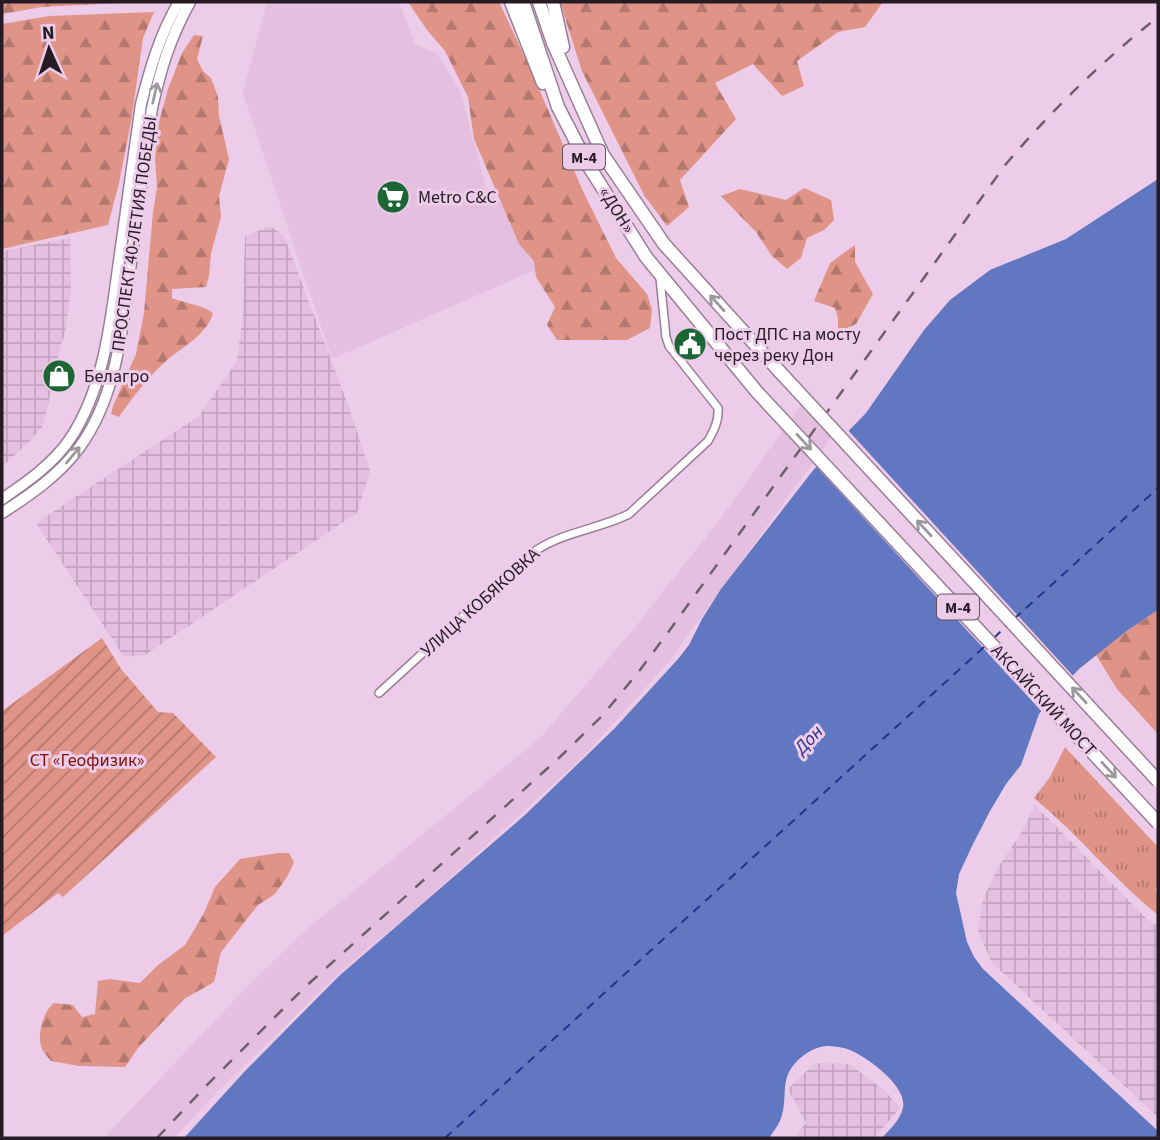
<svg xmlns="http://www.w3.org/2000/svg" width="1160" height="1140" viewBox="0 0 1160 1140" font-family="'Source Sans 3',sans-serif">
<defs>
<pattern id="industrial-grid" width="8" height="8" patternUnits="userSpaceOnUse" patternTransform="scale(1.75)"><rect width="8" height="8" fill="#e4bfdf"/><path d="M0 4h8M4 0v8" fill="none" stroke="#c3a4bf"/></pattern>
<pattern id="grass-tufts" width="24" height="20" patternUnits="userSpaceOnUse" patternTransform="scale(1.75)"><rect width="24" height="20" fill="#e09487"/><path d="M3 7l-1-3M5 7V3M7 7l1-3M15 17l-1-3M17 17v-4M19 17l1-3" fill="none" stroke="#b5786e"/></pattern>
<pattern id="forest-firs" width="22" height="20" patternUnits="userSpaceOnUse" patternTransform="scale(1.75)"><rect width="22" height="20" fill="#e09487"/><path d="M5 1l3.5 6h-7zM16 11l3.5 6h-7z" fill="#b5786e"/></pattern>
<pattern id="garden-furrows" width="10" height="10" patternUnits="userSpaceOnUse" patternTransform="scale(1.75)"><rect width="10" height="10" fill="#e09487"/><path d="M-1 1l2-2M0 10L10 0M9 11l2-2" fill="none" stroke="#b5786e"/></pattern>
</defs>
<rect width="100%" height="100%" fill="#eccce8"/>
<g fill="#e4bfdf">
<path d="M267,2H399L415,44L437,54L460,90L486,187L553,262L332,359L243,93Z"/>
<path d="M803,402L833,435L668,663L582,758L424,902L339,973L218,1091L174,1138H104L240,994L300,935L540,738L632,631L721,518Z"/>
</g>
<g fill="url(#industrial-grid)">
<path d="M270,226L284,236L350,410L370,471L357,513L145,655L124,657L36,523L199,416L237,361L243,315L245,236Z"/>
<path d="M70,238L71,291L65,333L60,348L47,409L42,427L28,443L2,467V251Z"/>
<path d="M1035,805L1147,919L1158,926V1117L992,963L978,931L983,899L997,869L1023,830Z"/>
<path d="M815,1063L849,1064L884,1090L900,1108L874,1138H794L806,1123L788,1089Z"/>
</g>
<path fill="url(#grass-tufts)" d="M1065,747L1158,847V882L1156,889L1158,898V915C1114,880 1078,834 1034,798L1050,777Z"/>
<g fill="url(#forest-firs)">
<path d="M2,2H140L42,7L2,14Z"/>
<path d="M408,2H499L531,70L582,189L616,258L647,294L652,309L650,328L627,340H557L547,325L555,307L536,277L534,261L519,244L474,139L468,97L445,51L427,30Z"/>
<path d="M560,2H883L865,27L838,32L797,61L804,86L782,96L753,64L715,83L736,119L680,180L689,207L667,226L644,195L582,71Z"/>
<path d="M154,12L143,38L131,122L119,183L108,225L2,249V24L49,16Z"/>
<path d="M194,35L203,36L197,59L203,71L211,78L218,97L219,116L229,159L219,196L221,217L211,253L209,276L206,287L172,289V298C186,304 201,304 213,313C207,335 182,347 166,361C148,377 133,397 119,417L111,414L113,406L136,354L144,313L153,212L157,188L155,159L159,122L168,89L182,53Z"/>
<path d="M804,188L831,200L834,220L824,230L807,238L801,258L787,269L772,256L756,232L721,196L740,189L786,200Z"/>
<path d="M855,245V262L873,294L856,324L838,332V318L835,308L814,301L830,263Z"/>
<path d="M1158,610V734L1117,689L1096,655L1128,630Z"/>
<path d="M278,853H289L294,862L287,877L275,894L258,905L221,952L214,982L184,999L138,1048L125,1067L79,1066L51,1061C48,1057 42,1051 41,1046C37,1034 44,1010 54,1003L73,1005L82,1017L95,1014L98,981L110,979L140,983L158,965L185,945L203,915L215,887L240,859Z"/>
</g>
<path fill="url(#garden-furrows)" d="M102,638L121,669L158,712L173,713L216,757L63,897L58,893L2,936V711Z"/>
<path fill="#6177c1" d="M1158,179V610L1128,630L1079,669L1059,690L1039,714L1021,765L1006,784L990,811L974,842L959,874L956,893L967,942L974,957L983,969L1158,1131V1138H882C890,1129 900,1120 903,1108C908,1086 865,1055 847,1049C842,1047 832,1046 826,1046C815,1047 806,1053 798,1060C779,1079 788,1093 782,1115C780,1123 774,1131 769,1138H184L246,1070L339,976L525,815L614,729L678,659L689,645L702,619L721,589L811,473L832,448L866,413L924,330L950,300L990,270L1066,239Z"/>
<path fill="#eccce8" d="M846,428L1075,678L1044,714L814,464Z"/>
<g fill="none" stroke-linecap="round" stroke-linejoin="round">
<g stroke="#24328a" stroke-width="2" stroke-dasharray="9 7" stroke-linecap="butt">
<path d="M1014,619L1158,488"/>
<path d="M994,638L1007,625"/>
<path d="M445,1138L984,647"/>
</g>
<defs>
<path id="street" d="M379,693L531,554C560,532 597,530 629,514L708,441C714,430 719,421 718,408L669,346L666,337L660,278"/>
<g id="secondary">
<path d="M2,499C27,482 53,464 70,439C106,385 111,316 120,254C127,204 134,154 141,104C150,69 160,34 179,2"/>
<path d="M2,513C30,495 58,476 79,448C119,394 123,320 132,255C138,206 145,157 152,108C161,68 170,38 190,2"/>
</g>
<g id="primary">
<path d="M511,2L543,83"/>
<path d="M523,2L558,107L588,165L646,257L757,392"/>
<path d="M539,2L553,43L603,155L664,244L780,372"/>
<path d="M553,2L563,47"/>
</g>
</defs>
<use href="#street" stroke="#9a7d97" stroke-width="10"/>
<use href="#secondary" stroke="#9a7d97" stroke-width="13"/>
<use href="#primary" stroke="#9a7d97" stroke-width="15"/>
<use href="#street" stroke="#fff" stroke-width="7"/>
<use href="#secondary" stroke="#fff" stroke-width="10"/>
<use href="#primary" stroke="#fff" stroke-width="12"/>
<path stroke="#705d6e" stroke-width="2.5" stroke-dasharray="12 12" stroke-linecap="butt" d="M157,1138L205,1087L304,988L560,757L602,716L640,670L672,627L1006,164C1052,110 1102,61 1158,17"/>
<defs>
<g id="primary-bridge">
<path d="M780,372L1158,781"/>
<path d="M757,392L1158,823"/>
</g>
</defs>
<use href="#primary-bridge" stroke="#9a7d97" stroke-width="15" stroke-linecap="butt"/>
<use href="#primary-bridge" stroke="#fff" stroke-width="12"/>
</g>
<defs><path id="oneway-shaft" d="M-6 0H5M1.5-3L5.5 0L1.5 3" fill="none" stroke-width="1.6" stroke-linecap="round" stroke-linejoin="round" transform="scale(1.75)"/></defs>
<g stroke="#9d989d">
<use href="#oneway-shaft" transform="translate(155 93) rotate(-77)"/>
<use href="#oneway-shaft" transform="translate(717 303) rotate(-132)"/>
<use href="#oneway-shaft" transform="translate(804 442) rotate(47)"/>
<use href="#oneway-shaft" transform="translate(73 455) rotate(-50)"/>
<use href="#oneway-shaft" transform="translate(924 528) rotate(-133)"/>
<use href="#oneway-shaft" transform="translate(1079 695) rotate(-133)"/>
<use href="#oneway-shaft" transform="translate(1109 770) rotate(47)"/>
</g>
<defs>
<symbol id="supermarket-disc" viewBox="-11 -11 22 22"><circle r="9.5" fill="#1c6634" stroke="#eccce8"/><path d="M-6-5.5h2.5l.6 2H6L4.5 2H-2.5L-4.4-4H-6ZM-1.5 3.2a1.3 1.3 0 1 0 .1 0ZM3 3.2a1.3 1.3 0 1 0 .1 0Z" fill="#fff"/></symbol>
<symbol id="civic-disc" viewBox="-11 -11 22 22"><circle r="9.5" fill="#1c6634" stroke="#eccce8"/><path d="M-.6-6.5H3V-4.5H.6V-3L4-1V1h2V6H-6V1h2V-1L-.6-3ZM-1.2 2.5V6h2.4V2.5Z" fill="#fff"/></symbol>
<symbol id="shop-disc" viewBox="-11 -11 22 22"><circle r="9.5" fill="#1c6634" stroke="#eccce8"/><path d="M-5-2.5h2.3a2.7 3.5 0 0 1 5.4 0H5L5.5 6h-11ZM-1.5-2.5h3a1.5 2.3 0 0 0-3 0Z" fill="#fff"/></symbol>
</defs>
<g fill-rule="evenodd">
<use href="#supermarket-disc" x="374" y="178" width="38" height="38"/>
<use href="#civic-disc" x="671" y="325" width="38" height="38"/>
<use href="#shop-disc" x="40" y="357" width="38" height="38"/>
</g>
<g text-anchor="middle" stroke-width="6" stroke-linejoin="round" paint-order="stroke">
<g fill="#eccce8" stroke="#615060" stroke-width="2">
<rect x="563" y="144.5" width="42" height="25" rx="5"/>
<rect x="937" y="594.5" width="42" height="25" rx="5"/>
</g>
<g font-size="16" font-weight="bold" fill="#261b25">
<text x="584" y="163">М-4</text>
<text x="958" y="613">М-4</text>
</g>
<g font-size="18" fill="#261b25" stroke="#eccce8" text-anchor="start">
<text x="418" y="203">Metro C&amp;C</text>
<text x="714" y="340">Пост ДПС на мосту<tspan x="714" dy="21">через реку Дон</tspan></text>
<text x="84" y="382">Белагро</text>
</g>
<g font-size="18" fill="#261b25" stroke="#eccce8">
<text transform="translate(617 210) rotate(58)" y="6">«ДОН»</text>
<text transform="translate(134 234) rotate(-82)" y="6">ПРОСПЕКТ 40-ЛЕТИЯ ПОБЕДЫ</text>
<text transform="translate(480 602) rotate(-42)" y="6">УЛИЦА КОБЯКОВКА</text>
<text transform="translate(1044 700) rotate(47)" y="6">АКСАЙСКИЙ МОСТ</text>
</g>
<g font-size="18" fill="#801006" stroke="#eccce8">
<text x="87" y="766">СТ «Геофизик»</text>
</g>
<g font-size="19" font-style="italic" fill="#24328a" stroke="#eccce8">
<text transform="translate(808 739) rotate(-46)" y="7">Дон</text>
</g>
</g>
<rect width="1160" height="1140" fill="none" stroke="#261b25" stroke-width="7"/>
<g transform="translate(49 49) rotate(357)" stroke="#eccce8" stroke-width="5" paint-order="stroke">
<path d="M0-5L12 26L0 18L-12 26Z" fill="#261b25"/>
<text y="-10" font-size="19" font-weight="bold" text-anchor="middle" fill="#261b25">N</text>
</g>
</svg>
